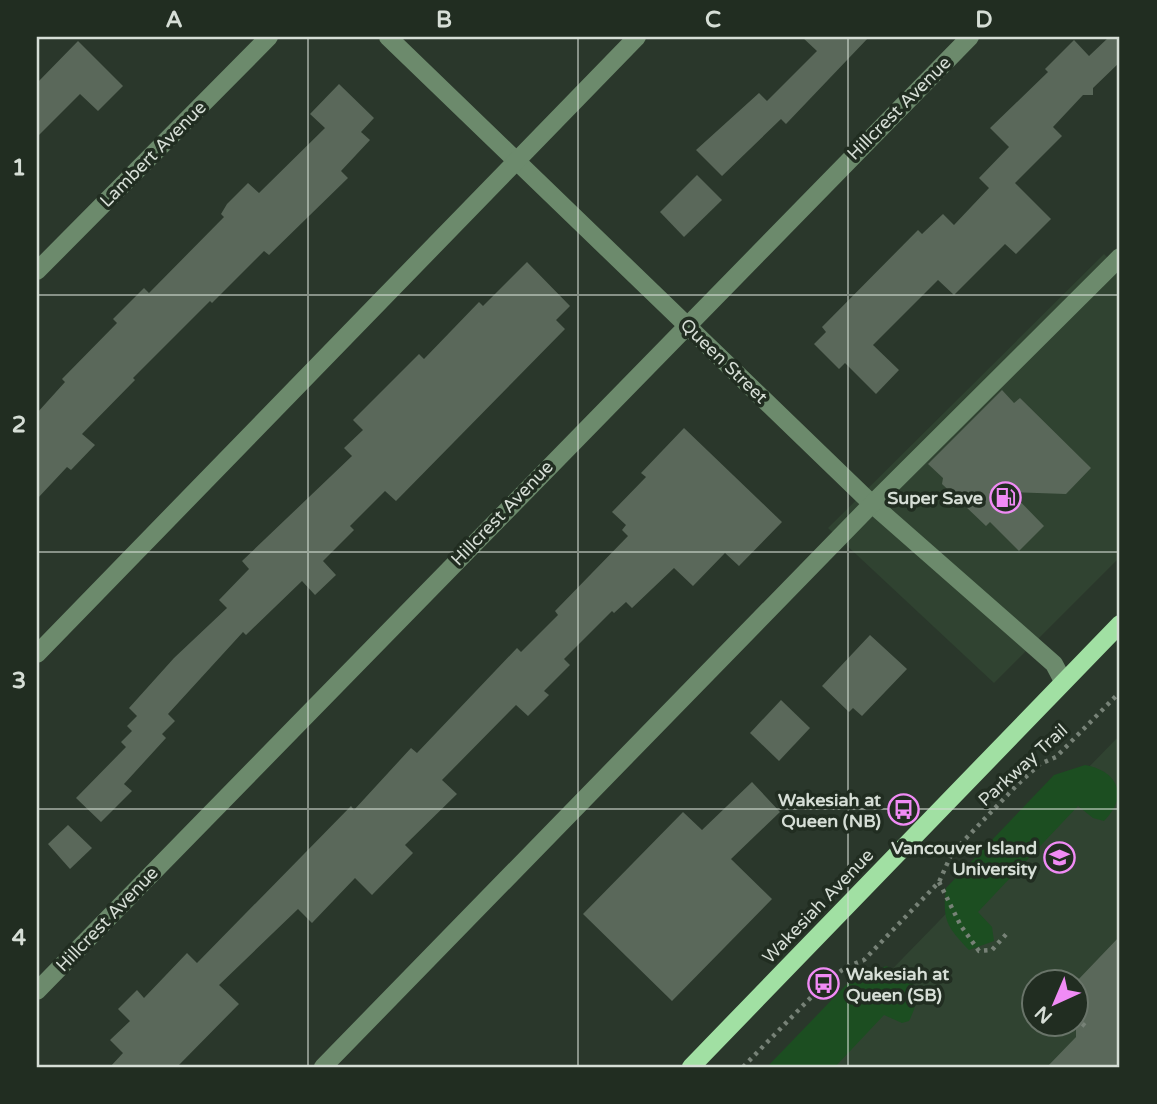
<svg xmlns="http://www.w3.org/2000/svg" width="1157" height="1104" viewBox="0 0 1157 1104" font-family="'Varela Round',sans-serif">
<rect width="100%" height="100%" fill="#2a372b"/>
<g fill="#304331" fill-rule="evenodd">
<path d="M1104,254L1120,270V557L994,683L828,528Z"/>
<path d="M1120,735V1067H797ZM1034,982H1076V1024H1034Z"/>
</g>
<g fill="#1c4e21">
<path d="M1085,765C1118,771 1129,796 1104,821L1093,818L1078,806L978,912L992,927L994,941L969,950C947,927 942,920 946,888L1054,775Z"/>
<path d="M886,966C917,978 924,992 909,1021L902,1023L884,1015L835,1067H767L847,984Z"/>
</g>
<g fill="#5a685a">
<path d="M802,37H869L786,124L781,119L722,176L696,150L759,93L767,101L817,51Z"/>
<path d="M1109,37H1120V62L1093,88V95H1083L1053,127L1062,136L1015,183L1051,219L1016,254L1005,244L954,295L938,280L873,345L899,370L876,394L845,363L839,369L814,344L826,332L822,327L918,230L922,234L943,214L954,225L989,188L979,178L1009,147L990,128L1048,72L1045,69L1074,40L1089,56Z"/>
<path d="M78,41L123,86L98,111L80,94L37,137V83Z"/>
<path d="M339,84L374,118L361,132L370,140L341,171L348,178L269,255L264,251L212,303L210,301L133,378L135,380L82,434L95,445L71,470L67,467L37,499V413L65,382L62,379L117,323L113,319L144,288L149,293L224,217L221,214L227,204L248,183L259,193L325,128L310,114Z"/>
<path d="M697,175L722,200L684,237L660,212Z"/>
<path d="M527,262L570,306L556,320L565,329L396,501L385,491L350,526L354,530L323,561L336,575L315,595L302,581L246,635L243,632L168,714L175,721L162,734L166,738L124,784L132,791L101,822L76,798L126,747L121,742L132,731L127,726L137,716L129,708L174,658L227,608L219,600L249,569L242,561L352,456L344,448L363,430L353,420L419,354L424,359L479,302L483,306Z"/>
<path d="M1002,390L1014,403L1020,398L1091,468L1066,494L1011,492L1044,526L1019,551L990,522L986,526L942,484L943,478L928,464Z"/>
<path d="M684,428L782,522L739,566L725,553L693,586L674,568L632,608L626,602L614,613L612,611L564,659L570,665L544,691L549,695L528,716L516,705L442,780L457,794L405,845L413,853L372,895L355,878L312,923L298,909L219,985L239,1004L177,1067H110L123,1053L110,1040L130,1021L118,1009L137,990L144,998L187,953L197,963L351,806L354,810L411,748L417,753L517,648L521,652L558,615L555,611L628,536L622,530L626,525L612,512L646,477L641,473Z"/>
<path d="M870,635L907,669L862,716L853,708L849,712L822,686Z"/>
<path d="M781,700L810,728L779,761L750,733Z"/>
<path d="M752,782L780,812L731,859L772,899L672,1001L583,914L683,812L702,830Z"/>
<path d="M68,825L92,848L70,869L48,844Z"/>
<path d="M1120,936V1067H1047L1076,1037V982Z"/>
</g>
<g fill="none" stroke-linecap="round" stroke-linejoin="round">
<g stroke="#778277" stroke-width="4.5" stroke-dasharray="3.5 5" stroke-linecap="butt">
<path d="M939,882L961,926L979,951L992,950L1009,931"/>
<path d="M1063,982V981"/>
<path d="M1076,1018L1086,1027"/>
<path d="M743,1067L823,985L846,967L864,960L939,882L952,853L1017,785L1040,764L1056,757L1120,692"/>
</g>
<g stroke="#6c8a6c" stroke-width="18">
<path d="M388,37L872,504L1054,664L1063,681"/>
<path d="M37,271L269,37"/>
<path d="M37,654L637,37"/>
<path d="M37,991L970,37"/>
<path d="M323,1067L872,504L1120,257"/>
</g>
<path stroke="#a1e0a3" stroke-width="18" d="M691,1067L1120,624"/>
</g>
<path fill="none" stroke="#d6ded6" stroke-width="2" stroke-opacity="0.55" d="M308,37V1067M578,37V1067M848,37V1067M37,295H1120M37,552H1120M37,809H1120"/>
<defs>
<symbol id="fuel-ring" viewBox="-11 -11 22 22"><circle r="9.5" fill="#212d21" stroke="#f08bf5" stroke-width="1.5"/><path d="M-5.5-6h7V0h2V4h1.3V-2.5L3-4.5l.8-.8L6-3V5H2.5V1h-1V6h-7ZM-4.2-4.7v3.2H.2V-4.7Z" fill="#f08bf5"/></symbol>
<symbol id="bus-ring" viewBox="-11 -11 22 22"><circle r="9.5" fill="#212d21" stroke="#f08bf5" stroke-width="1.5"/><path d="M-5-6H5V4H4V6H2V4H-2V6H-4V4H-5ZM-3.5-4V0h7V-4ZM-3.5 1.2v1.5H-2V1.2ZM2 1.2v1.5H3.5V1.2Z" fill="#f08bf5"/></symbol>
<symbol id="university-ring" viewBox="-11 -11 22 22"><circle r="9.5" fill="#212d21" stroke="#f08bf5" stroke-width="1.5"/><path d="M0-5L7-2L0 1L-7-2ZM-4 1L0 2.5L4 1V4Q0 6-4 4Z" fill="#f08bf5"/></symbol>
</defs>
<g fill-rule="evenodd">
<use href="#fuel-ring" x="988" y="480" width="35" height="35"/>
<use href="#bus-ring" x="886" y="792" width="35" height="35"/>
<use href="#university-ring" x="1042" y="840" width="35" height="35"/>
<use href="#bus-ring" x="806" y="966" width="35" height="35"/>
</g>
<g text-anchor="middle" stroke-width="7" stroke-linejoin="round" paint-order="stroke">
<g font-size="18" fill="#d6ded6" stroke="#212d21">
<text transform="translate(899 108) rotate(-45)" y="6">Hillcrest Avenue</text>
<text transform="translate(153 154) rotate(-45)" y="6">Lambert Avenue</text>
<text transform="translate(724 361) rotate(44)" y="6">Queen Street</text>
<text transform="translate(502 513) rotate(-46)" y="6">Hillcrest Avenue</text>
<text transform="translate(1023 765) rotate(-42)" y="6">Parkway Trail</text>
<text transform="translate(818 906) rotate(-46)" y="6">Wakesiah Avenue</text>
<text transform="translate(107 919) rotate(-46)" y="6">Hillcrest Avenue</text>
</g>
<g font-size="18" font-weight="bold" fill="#d6ded6" stroke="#212d21" text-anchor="end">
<text x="983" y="504">Super Save</text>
<text x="881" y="806">Wakesiah at<tspan x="881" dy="21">Queen (NB)</tspan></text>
<text x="1037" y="854">Vancouver Island<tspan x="1037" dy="21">University</tspan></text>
<text x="846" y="980" text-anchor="start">Wakesiah at<tspan x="846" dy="21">Queen (SB)</tspan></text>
</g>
</g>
<rect width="1157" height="1104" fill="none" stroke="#212d21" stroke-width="77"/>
<g transform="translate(1055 1003) rotate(224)"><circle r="33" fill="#212d21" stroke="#697469" stroke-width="2"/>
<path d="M0-5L12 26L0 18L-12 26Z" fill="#f08bf5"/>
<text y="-10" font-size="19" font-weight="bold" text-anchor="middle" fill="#d6ded6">N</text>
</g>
<rect x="38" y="38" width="1080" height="1028" fill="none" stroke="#d6ded6" stroke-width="2.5"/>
<g font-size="23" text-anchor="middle" font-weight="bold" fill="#d6ded6">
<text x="174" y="27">A</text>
<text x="444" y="27">B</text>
<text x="713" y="27">C</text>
<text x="984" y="27">D</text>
<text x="19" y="175">1</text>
<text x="19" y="432">2</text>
<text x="19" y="688">3</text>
<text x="19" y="945">4</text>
</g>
</svg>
